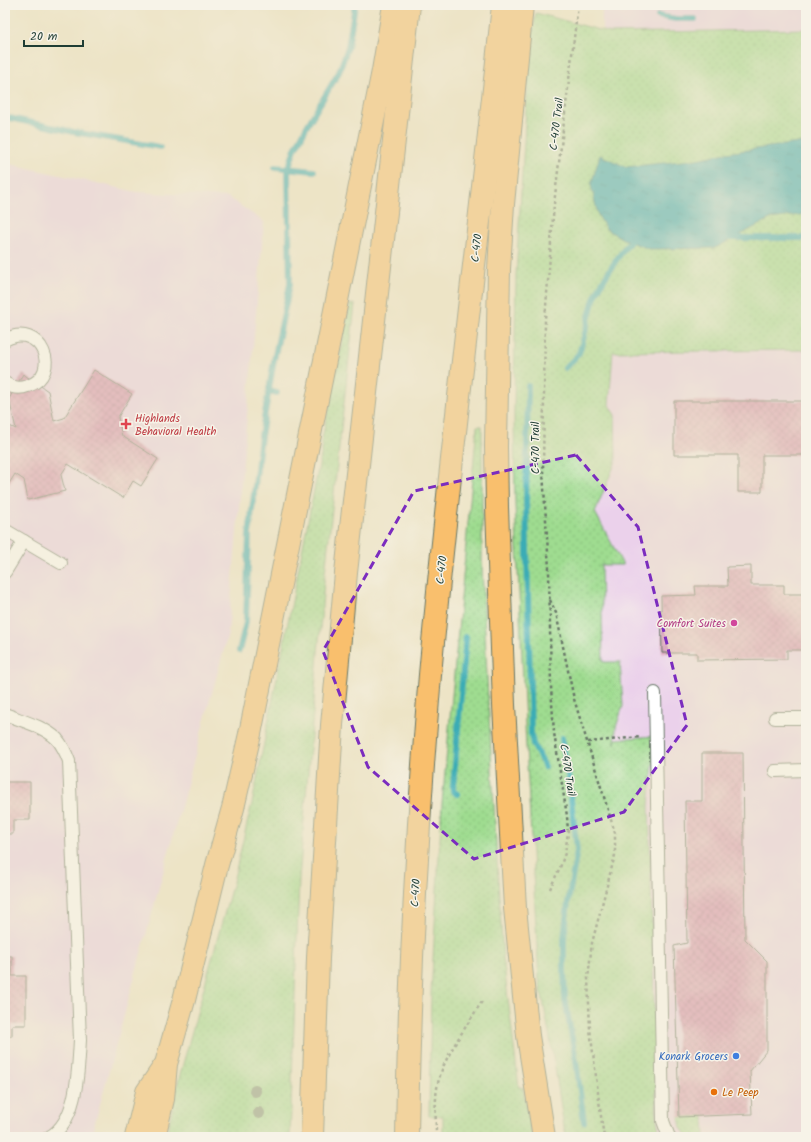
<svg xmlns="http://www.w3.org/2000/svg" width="811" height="1142" viewBox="0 0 811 1142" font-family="Kalam,sans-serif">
<defs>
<pattern id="grass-dots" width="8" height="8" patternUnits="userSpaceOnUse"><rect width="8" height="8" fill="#9fdc90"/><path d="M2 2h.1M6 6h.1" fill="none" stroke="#88be7d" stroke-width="1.8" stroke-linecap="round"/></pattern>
<pattern id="water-ripples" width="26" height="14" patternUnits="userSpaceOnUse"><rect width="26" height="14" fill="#3bacb5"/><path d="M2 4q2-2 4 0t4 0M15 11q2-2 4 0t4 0" fill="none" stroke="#318d94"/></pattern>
<pattern id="building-cross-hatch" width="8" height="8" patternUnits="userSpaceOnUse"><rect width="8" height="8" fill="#d990b4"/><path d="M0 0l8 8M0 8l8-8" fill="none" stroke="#af7793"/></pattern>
</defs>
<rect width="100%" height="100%" fill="#f7f3e8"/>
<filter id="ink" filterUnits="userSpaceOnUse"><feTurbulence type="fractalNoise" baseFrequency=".025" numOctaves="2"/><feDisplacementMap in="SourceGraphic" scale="8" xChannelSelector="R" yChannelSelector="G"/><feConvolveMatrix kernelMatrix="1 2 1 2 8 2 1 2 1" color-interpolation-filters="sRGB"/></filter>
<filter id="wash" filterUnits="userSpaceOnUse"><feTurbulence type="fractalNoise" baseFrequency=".012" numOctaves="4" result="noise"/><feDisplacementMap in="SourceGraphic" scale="16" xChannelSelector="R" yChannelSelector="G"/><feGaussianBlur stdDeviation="0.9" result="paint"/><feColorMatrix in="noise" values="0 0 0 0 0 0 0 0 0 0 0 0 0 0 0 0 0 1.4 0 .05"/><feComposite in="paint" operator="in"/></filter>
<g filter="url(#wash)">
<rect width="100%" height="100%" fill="#ede4c6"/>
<g fill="#ebd1eb">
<path d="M602,5H806V29L611,33L602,31Z"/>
<path d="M5,163L137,192L228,197L264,222L228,634L91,1137H5Z"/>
<path d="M806,350V1137H637L615,750L616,727L623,706L620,662H603L601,565H622L595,512L616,461L615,415L609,405L613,352Z"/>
</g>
<g fill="url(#grass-dots)" stroke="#5f8c62">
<path d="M536,13L611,33L806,29V350L613,352L609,405L615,415L616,461L595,512L623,565H601L603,662H620L623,706L616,727L615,744L616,739L656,736L649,805L657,1120L659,1130L662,1137H567L564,1127L553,1054L539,979L526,746L515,504L514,413L516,275L528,77L531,41Z"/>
<path d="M350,304H355L324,582L299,879L290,1137H166L177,1086L233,882L253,799L323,445L321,444Z"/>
<path d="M477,426H482V568L488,699L498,878L503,958L519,1088L523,1087L532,1137H443V1116H429L431,993L442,804Z"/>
<path d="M704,1116L705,1137H688L681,1128L679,1117Z"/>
</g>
<path fill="url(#water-ripples)" stroke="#2d7474" d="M806,142V214L770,219L715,248L649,249L623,239L606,229L598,215L591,185L600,155L626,167L692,160L726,153Z"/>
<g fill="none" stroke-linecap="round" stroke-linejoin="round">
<g stroke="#3bacb5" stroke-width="6">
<path d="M658,16L676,19H695"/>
<path d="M5,117L74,132L160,147"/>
<path d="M275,167L314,171"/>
<path d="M728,238H806"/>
<path d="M565,368L575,358L579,353C585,336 588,319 593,302C599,284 622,250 635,236"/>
<path d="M528,386L526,502L531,734L533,744L545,767"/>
<path d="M269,391L277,393"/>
<path d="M239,651L246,622L249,534L261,436L275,355L290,284L288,169L295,149L307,126L339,72L348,47L355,5"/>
<path d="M562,738L568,775L577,850L568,902L564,939V969L565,999L576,1061L584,1122"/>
<path d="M457,794L453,791V787L466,637"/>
</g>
</g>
<g id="blocks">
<g fill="url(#building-cross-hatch)">
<path d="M94,370L132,394L118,417L122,436L158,459L141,486L133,481L123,498L68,464L61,475L65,491L28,500L24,480L15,474L5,490V424L16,429L9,399L23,374L48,391L54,421L64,418Z"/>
<path d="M674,401H806V455H762V492H738V455H674Z"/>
<path d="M751,566V585H784V594H806V650H787V659L697,660V653H662L661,596L696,595L695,586H728L727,567Z"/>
<path d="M702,753H743L745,939L767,961V1050L750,1071L752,1114L679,1117L674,946L687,943L685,801H702Z"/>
<path d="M5,782H30V820H13V834H7V868H5Z"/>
<path d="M5,956H12V976H26V1025H12V1036H5Z"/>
</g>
</g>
</g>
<g filter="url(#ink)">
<use href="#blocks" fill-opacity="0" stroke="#677767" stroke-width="1"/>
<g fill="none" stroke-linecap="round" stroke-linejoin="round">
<defs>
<g id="lane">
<path d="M5,340C41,320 63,374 28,386C20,389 12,388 5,383"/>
<path d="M5,530L61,563"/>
<path d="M5,572L24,541"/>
<path d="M655,693L663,1121L669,1137"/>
<path d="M5,714C22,721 43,726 57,739C62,745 66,753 69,761L80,1040C78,1070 78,1121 49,1137"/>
<path d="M775,718H806"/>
<path d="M775,771L806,770"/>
</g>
<g id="highway">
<path d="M522,5L503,204L499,269L496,446L497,507L504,705L515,908L528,1036L544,1137"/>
<path d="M136,1137L147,1092L164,1067"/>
<path d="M154,1137L163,1099L166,1064L184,1000L217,865L233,808L250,734L383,71L394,5"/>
<path d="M312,1137L318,958L332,725L346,573L409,5"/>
<path d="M407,1137C409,983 417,829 430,675C450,451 480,228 503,5"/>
</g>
</defs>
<use href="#lane" stroke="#677767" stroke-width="14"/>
<use href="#highway" stroke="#677767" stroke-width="24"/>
<g stroke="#677767" stroke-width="2.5" stroke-dasharray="3 3" stroke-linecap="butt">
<path d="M550,600L556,613L574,699L615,833V855L592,943L588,978L590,1029L602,1124L604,1137"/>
<path d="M588,742L641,737"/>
<path d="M550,889L561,865L565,853L568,833L567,816L554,733L551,687L549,569L543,471L545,319L554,204L578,5"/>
<path d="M436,1137C436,1118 434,1097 439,1079C445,1055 469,1023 482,1001"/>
</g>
<use href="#lane" stroke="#fff" stroke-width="12"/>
<use href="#highway" stroke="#f9bf6d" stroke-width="22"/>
</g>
<g fill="#8a9a80">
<circle cx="255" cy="1091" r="6"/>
<circle cx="259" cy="1113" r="6"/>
</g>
</g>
<path d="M0 0H811V1142H0ZM576,455L638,527L687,725L624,812L474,859L368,767L323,651L414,491Z" fill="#ede4c6" fill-opacity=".55" fill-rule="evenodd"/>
<path fill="none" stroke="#7b2cbf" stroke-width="3" stroke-dasharray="8 5" stroke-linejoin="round" d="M576,455L638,527L687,725L624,812L474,859L368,767L323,651L414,491Z"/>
<path fill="#e0444e" stroke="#f7f3e8" stroke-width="1.5" d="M124 418h4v4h4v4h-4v4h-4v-4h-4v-4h4z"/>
<circle fill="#d1479c" stroke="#f7f3e8" stroke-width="1.5" cx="734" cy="623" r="4"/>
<circle fill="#3f7fe0" stroke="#f7f3e8" stroke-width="1.5" cx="736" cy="1056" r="4"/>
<circle fill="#e8710a" stroke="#f7f3e8" stroke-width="1.5" cx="714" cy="1092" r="4"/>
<g text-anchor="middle" stroke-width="3" stroke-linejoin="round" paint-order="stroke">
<g font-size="11" fill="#1f3d34" stroke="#f7f3e8">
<text transform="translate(556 124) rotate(-83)" y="4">C-470 Trail</text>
<text transform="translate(476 248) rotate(-84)" y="4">C-470</text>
<text transform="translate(535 448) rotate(-90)" y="4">C-470 Trail</text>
<text transform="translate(441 570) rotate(-84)" y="4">C-470</text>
<text transform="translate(568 770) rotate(81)" y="4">C-470 Trail</text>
<text transform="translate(415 893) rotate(-87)" y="4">C-470</text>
</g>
<g font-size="11" fill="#be3a42" stroke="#f7f3e8" text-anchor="start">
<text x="135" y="422">Highlands<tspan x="135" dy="13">Behavioral Health</tspan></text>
</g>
<g font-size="11" fill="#b23c85" stroke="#f7f3e8" text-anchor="end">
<text x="726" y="627">Comfort Suites</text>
</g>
<g font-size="11" fill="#366cbe" stroke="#f7f3e8" text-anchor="end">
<text x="728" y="1060">Konark Grocers</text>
</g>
<g font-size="11" fill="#c56008" stroke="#f7f3e8" text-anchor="start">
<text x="722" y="1096">Le Peep</text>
</g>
</g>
<rect width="811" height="1142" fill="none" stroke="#f7f3e8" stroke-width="20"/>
<path d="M24 40v6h59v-6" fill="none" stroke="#1f3d34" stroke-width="2"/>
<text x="30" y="40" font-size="12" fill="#1f3d34" stroke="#f7f3e8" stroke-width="3" paint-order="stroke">20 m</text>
</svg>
